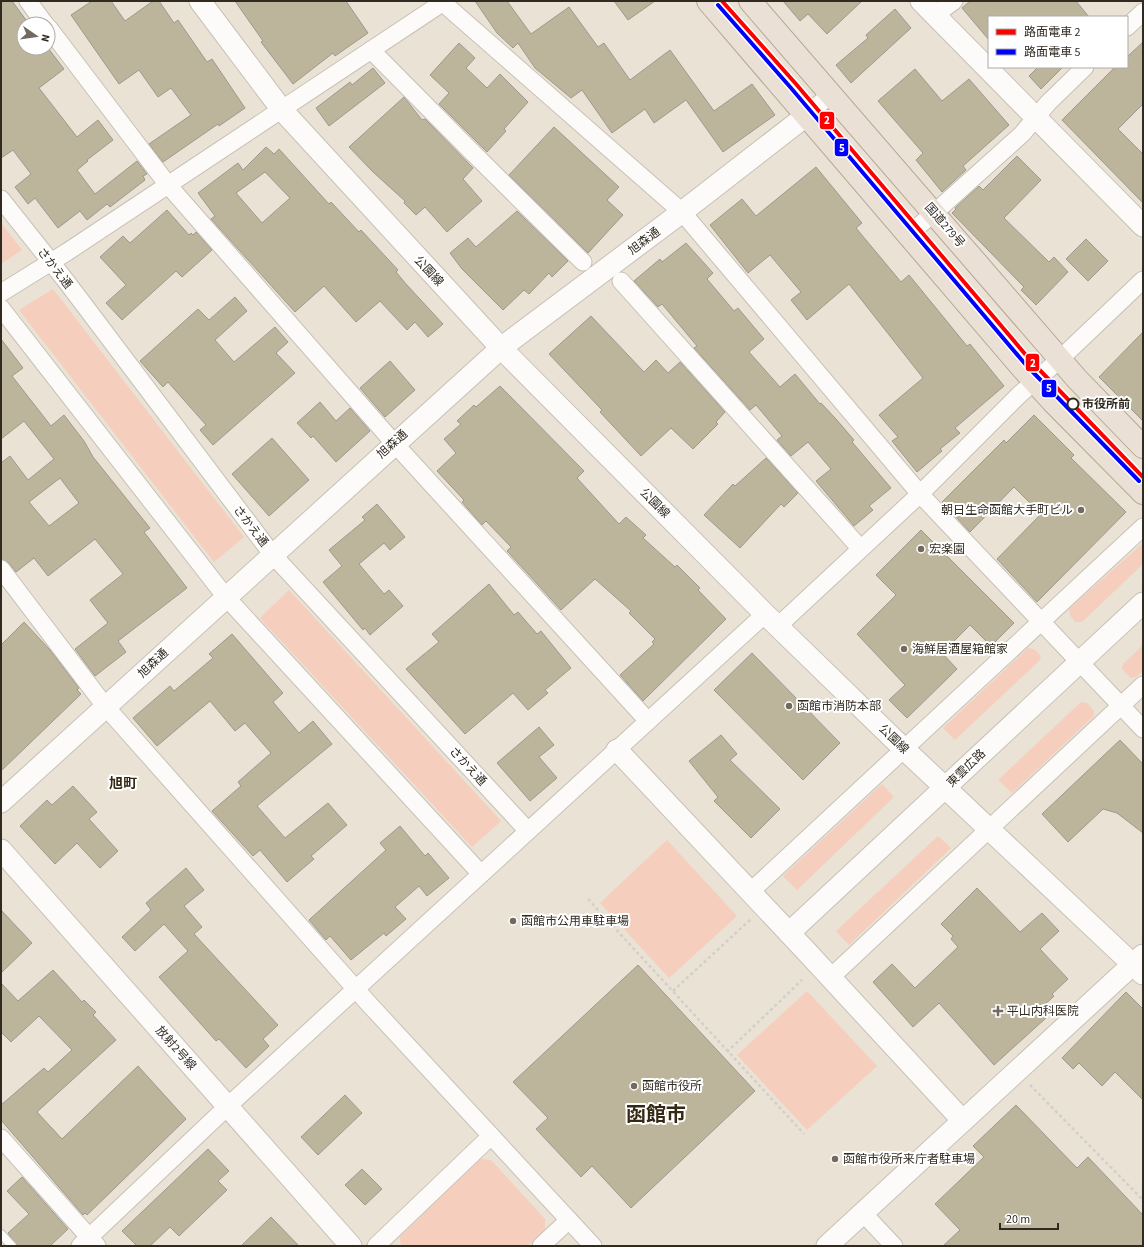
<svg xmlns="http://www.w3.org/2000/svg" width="1144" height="1247" viewBox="0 0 1144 1247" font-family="'Source Sans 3','Noto Sans JP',sans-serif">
<rect width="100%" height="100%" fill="#eae2d4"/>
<g fill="#f6cebd">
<path d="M1,223L22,250L1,264Z"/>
<path d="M53,289L244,537L214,562L19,310Z"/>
<path d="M1143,543V564L1082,622H1075L1070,615L1069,609Z"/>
<path d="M289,590L501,821L472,847L260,618Z"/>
<path d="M1143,645V671L1136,677L1131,678L1122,669L1123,664Z"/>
<path d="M1028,648L1034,649L1041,656L1039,661L955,740L943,728Z"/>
<path d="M1081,702L1087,703L1094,711V716L1012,793L998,780Z"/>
<path d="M882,784L894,797L797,890L783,876Z"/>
<path d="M938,836L951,848L849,945L836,931Z"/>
<path d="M667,840L737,916L669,978L600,903Z"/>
<path d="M807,991L877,1066L807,1130L737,1055Z"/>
<path d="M480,1159L491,1160L545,1219V1229L527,1246H401L400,1237Z"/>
</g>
<g fill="#bcb59b" stroke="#9d998e" fill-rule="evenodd">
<path d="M1,1H12L29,24H24V48H48L64,69L39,88L77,137L98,120L113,140L87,160L88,161L77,170L95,194L137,161L147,174L143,176L145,180L110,207L107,204L87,220L80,211L58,228L35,198L28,204L15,187L31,174L13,150L1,158Z"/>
<path d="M92,1H111L125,21L153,1H159L174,23L178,20L207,62L212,59L245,108L219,126L218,124L163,162L149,144L191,115L171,88L158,97L139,70L119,84L71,15Z"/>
<path d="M235,1H346L368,33L335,56L333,53L293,84L261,42L263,41Z"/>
<path d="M475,1H507L531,34L569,7L598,47L604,43L630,80L670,50L714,111L752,84L775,115L723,152L686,100L654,123L645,109L612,133L582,90L571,98L535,68L518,43L513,48L497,33Z"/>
<path d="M614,1H655L628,20Z"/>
<path d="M783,1H862L827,34L808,14L800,21Z"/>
<path d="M970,1H1076L1089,17H989V40L962,8Z"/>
<path d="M895,9L911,28L851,83L836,65L868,38L866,35Z"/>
<path d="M1143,42V104L1118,129L1143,154V203L1062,120L1115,67H1127V57Z"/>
<path d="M459,43L475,58L466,68L487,88L500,74L528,102L504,129L506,131L487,152L439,104L449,93L430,75Z"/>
<path d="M1038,67H1063L1041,89L1029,76Z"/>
<path d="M373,68L385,83L329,126L316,108L350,82L352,85Z"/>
<path d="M915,69L942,101L969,79L1009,125L963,166L966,170L942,192L916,160L923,153L878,101Z"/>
<path d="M404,97L422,120L425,119L473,168L463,179L482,201L447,232L425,207L416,215L404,203L405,201L373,172L349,147Z"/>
<path d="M554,127L619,187L607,200L623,215L588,253L509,175Z"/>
<path d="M266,147L274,154L279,149L329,204L331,202L359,232L361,230L398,270L396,272L406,284L443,324L428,337L415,322L407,330L380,301L356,322L324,286L295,312L211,219L215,216L198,193L238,163L243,170ZM265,172L290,198L262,223L236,193Z"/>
<path d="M1017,156L1041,180L1004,218L1049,262L1054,257L1068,272L1036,305L1021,290L1024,287L952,213L956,209L955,208L979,186L983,190Z"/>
<path d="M816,167L862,223L856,228L901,282L909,275L967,346L970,344L1004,386L955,428L960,433L940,449L942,451L917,472L892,441L898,437L879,415L923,378L849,284L807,320L791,300L801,292L770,255L748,273L710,225L742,199L756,216Z"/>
<path d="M167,210L189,235L191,233L193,235L196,232L212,250L182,277L176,271L122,320L106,303L126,285L100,257L123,236L130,243Z"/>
<path d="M517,211L568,261L552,277L549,273L529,294L524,290L503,310L462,269L450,253L468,238L476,247Z"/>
<path d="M1086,239L1108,261L1088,281L1066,259Z"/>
<path d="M686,243L713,273L707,279L734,311L738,308L764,339L749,352L780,387L795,374L820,404L821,403L836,419L854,440L852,442L891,488L869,506L873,510L854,526L816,481L831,469L808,442L791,456L777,440L782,436L756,405L750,410L694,348L697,346L662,304L658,307L634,281L660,259L662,262Z"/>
<path d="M235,297L247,311L215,340L234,362L275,327L288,342L276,353L295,373L213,445L200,430L206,425L168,382L163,387L140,361L198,309L209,320Z"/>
<path d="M591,316L644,372L656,360L668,373L680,362L725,412L716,422L718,424L693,449L671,428L641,456L600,412L602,410L549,354Z"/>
<path d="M1143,332V421L1099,377Z"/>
<path d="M1,339L23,368L12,376L51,426L64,415L84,441L93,457L150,528L144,532L187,588L118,641L126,652L95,676L75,649L108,623L90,600L123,574L95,539L48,576L34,558L16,572L9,563L1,559V463L10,456L28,480L54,459L24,421L1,439ZM60,478L79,503L49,526L29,502Z"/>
<path d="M390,361L415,390L385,417L360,388Z"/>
<path d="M500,386L584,471L577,478L619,524L626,517L646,535L643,538L675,567L677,565L700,588L698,590L726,619L643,701L620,675L654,644L652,642L655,639L629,613L631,611L595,579L561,610L507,551L511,547L486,521L482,525L462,502L464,500L437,471L456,453L444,439L461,424L457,421L474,405L476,407Z"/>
<path d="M320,402L336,421L350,408L370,431L336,462L313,436L311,438L297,423Z"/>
<path d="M1034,415L1074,455L1071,458L1126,512L1037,602L997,559L1041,514L1014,487L970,532L942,502L1004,440L1006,443Z"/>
<path d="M272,438L309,480L269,516L232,474Z"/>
<path d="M766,458L798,493L784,507L781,504L740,548L704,515L733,484L735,486Z"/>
<path d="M377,504L405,537L390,550L384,543L359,564L384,594L389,590L403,606L370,635L365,628L363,630L323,582L342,566L329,550L365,520L362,517Z"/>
<path d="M921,530L1014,623L991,646L970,625L942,653L957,669L907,718L889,700L905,685L857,634L896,595L876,575Z"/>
<path d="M489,584L514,615L518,612L537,634L541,631L571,668L545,690L548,693L528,710L513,693L465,734L406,669L439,642L432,634Z"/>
<path d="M24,622L50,650L79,688L77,690L81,694L1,771V645Z"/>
<path d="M232,634L283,693L273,702L299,733L313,721L332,744L257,806L285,838L328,803L347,825L311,856L314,859L287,882L260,850L253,856L212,811L241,786L238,782L271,753L245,723L235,731L210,701L157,746L133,718L170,686L174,691L213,658L209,654Z"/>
<path d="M752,653L840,743L803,780L714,690Z"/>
<path d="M539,727L554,745L539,757L557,778L530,801L497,763Z"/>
<path d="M721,735L737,754L730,760L780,809L751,838L714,801L718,797L689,761Z"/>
<path d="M1120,740L1143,764V833L1117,813L1103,809L1068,842L1042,814Z"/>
<path d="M73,786L97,812L89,819L118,851L100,868L77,843L55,864L20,826L47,800L52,805Z"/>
<path d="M400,826L425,856L428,853L449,878L427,896L419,886L395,907L406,919L386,936L384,933L351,960L330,936L326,940L309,920L386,850L380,843Z"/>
<path d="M186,868L204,890L184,906L202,927L194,934L278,1025L263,1039L269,1046L246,1068L219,1039L216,1041L159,977L188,951L164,924L135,951L122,937L151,910L146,903Z"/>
<path d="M977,888L1020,932L1042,913L1059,931L1040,949L1068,979L1052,994L1054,996L1039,1010L1046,1018L994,1065L939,1003L913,1027L873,982L892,964L915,988L958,947L951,939L953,936L941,924Z"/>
<path d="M1,910L32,943L1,973Z"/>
<path d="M638,965L755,1091L631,1208L592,1166L581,1177L536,1129L548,1118L513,1082Z"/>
<path d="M53,970L82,1002L84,1000L96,1012L93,1015L116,1040L37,1112L62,1139L138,1066L186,1119L87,1215L85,1213L83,1215L1,1120V1105L44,1068L48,1072L72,1050L39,1016L11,1042L1,1032V983L18,1001Z"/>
<path d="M1126,992L1143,1009V1100L1115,1072L1102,1086L1079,1063L1073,1069L1062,1058Z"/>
<path d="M345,1095L362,1113L318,1155L301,1137Z"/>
<path d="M1016,1105L1077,1168L1088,1157L1143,1215V1246H943L960,1230L935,1204L984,1157L973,1146Z"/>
<path d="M208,1149L229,1171L218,1181L227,1190L179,1236L170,1227L150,1246H137L122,1231Z"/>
<path d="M362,1169L382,1189L365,1205L345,1185Z"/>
<path d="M22,1177L68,1229L50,1246H17L8,1233L29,1214L7,1191Z"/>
<path d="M271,1217L299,1246H241Z"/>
</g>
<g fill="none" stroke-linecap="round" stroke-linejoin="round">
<defs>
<path id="service" d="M1,1234L12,1246"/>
<g id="minor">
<path d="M28,1L45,24"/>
<path d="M441,1L682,212L920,494L1143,729"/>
<path d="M935,15L954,1"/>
<path d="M48,27L168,185L394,443L648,721"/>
<path d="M1127,27L1143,12"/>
<path d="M371,50L471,151L583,262"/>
<path d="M807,115L831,94"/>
<path d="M1,199L66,281L272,554L528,831"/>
<path d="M909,234L934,213L1022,134L1048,103L1085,67"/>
<path d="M621,281L860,548"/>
<path d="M1,293L67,252L445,1"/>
<path d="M1,308L225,596L481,874"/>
<path d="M1,569L105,706L369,1004L593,1246"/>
<path d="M778,626L920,494L1020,394L1060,359L1143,280"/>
<path d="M750,892L1143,527"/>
<path d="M830,978L1143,685"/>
<path d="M1,1138L97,1246"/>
<path d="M863,1213L894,1246"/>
<path d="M80,1246L228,1106L765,614"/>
<path d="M376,1246L491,1136"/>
<path d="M541,1246L569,1220"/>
</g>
<g id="tertiary">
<path d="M200,1L282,110L501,348L765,614L904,749L1143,974"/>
<path d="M921,1L1143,226"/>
<path d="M617,750L806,951L963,1121"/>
<path d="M1,802L501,348L682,212L807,115"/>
<path d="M1,850L351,1246"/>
<path d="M789,933L1143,603"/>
<path d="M827,1246L1143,955"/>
</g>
<g id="trunk">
<path d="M708,1L1023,369L1053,402L1143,493"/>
<path d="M750,1L1077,379L1143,447"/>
</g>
</defs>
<use href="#service" stroke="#c7c0b6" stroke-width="10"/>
<use href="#minor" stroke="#c7c0b6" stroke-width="19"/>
<use href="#tertiary" stroke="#c7c0b6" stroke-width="23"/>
<use href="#trunk" stroke="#b6a694" stroke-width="24"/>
<g stroke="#d1cfcc" stroke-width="2.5" stroke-dasharray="3 3" stroke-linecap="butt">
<path d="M588,899L804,1134"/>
<path d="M673,991L751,919"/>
<path d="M727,1052L802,980"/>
<path d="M1030,1085L1143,1200"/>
</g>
<use href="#service" stroke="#fcfbf9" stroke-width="8"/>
<use href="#minor" stroke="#fcfbf9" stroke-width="17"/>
<use href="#tertiary" stroke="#fcfbf9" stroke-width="21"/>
<use href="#trunk" stroke="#ebe0d6" stroke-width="22"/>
<defs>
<path id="tram-1" d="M722,1L796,84L1031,361L1143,477"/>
<path id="tram-2" d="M718,5L791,88L1026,365L1139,481"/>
</defs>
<use href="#tram-1" stroke="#fff" stroke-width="7"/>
<use href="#tram-2" stroke="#fff" stroke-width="7"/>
<use href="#tram-1" stroke="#f00" stroke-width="4"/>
<use href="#tram-2" stroke="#00f" stroke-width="4"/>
</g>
<circle fill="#fff" stroke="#312a21" stroke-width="2" cx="1073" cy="404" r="5.5"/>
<g fill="#726a60" stroke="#fff" stroke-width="1.5">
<circle cx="1081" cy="510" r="4"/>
<circle cx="921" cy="549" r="4"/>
<circle cx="904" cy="649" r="4"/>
<circle cx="789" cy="706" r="4"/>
<circle cx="513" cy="921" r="4"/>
<path d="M996 1005h4v4h4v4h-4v4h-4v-4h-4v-4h4z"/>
<circle cx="634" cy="1086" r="4"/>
<circle cx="835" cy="1159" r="4"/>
</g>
<g text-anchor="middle" stroke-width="4" stroke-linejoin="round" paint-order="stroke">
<g font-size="12" fill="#312a21" stroke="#fff">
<text transform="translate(945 225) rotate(49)" y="4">国道279号</text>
<text transform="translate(644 241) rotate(-37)" y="4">旭森通</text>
<text transform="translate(55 268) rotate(52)" y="4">さかえ通</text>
<text transform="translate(429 271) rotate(47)" y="4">公園線</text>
<text transform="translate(392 444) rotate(-42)" y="4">旭森通</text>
<text transform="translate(655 503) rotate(45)" y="4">公園線</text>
<text transform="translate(251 526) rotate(52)" y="4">さかえ通</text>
<text transform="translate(153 663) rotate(-43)" y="4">旭森通</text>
<text transform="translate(894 739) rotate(44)" y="4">公園線</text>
<text transform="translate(468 766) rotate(47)" y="4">さかえ通</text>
<text transform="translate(966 768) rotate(-44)" y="4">東雲広路</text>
<text transform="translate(176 1048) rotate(48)" y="4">放射2号線</text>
</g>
<g font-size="12" font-weight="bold" fill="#312a21" stroke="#fff" text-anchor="start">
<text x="1082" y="408">市役所前</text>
</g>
<g font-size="12" fill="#312a21" stroke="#fff" text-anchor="start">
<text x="1073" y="514" text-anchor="end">朝日生命函館大手町ビル</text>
<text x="929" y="553">宏楽園</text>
<text x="912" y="653">海鮮居酒屋箱館家</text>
<text x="797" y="710">函館市消防本部</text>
<text x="521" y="925">函館市公用車駐車場</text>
<text x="1007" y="1015">平山内科医院</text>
<text x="642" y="1090">函館市役所</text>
<text x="843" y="1163">函館市役所来庁者駐車場</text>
</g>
<g font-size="14" font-weight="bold" fill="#352914" stroke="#fff">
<text x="123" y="788">旭町</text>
</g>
<g font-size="20" font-weight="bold" fill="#352914" stroke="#fff">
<text x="656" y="1121">函館市</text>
</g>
</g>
<g stroke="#fff" stroke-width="1.5">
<rect x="819" y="111" width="16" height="19" rx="4" fill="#f00"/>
<rect x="834" y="138" width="15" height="19" rx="4" fill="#00f"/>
<rect x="1025" y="353" width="15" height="19" rx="4" fill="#f00"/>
<rect x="1041" y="379" width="16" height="19" rx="4" fill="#00f"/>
</g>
<g font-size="11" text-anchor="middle" font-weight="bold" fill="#fff">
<text x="827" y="124">2</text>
<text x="842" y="152">5</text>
<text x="1033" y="367">2</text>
<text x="1049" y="392">5</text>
</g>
<rect width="1144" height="1247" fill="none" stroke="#312a21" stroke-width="4"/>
<rect x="988" y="16" width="140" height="52" fill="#ffffff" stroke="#adaaa6"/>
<rect x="996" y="29" width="20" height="6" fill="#ff0000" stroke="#adaaa6"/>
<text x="1024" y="36" font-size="12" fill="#312a21">路面電車 2</text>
<rect x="996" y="49" width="20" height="6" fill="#0000ff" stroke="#adaaa6"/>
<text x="1024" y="56" font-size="12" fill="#312a21">路面電車 5</text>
<g transform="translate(36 36) rotate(103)"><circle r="19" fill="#ffffff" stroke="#adaaa6"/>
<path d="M0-3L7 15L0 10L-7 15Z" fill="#726a60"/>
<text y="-6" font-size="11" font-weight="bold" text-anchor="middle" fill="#312a21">N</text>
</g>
<path d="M1000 1223v6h58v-6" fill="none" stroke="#312a21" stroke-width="2"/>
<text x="1006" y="1223" font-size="12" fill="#312a21" stroke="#ffffff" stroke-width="3" paint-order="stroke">20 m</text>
</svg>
